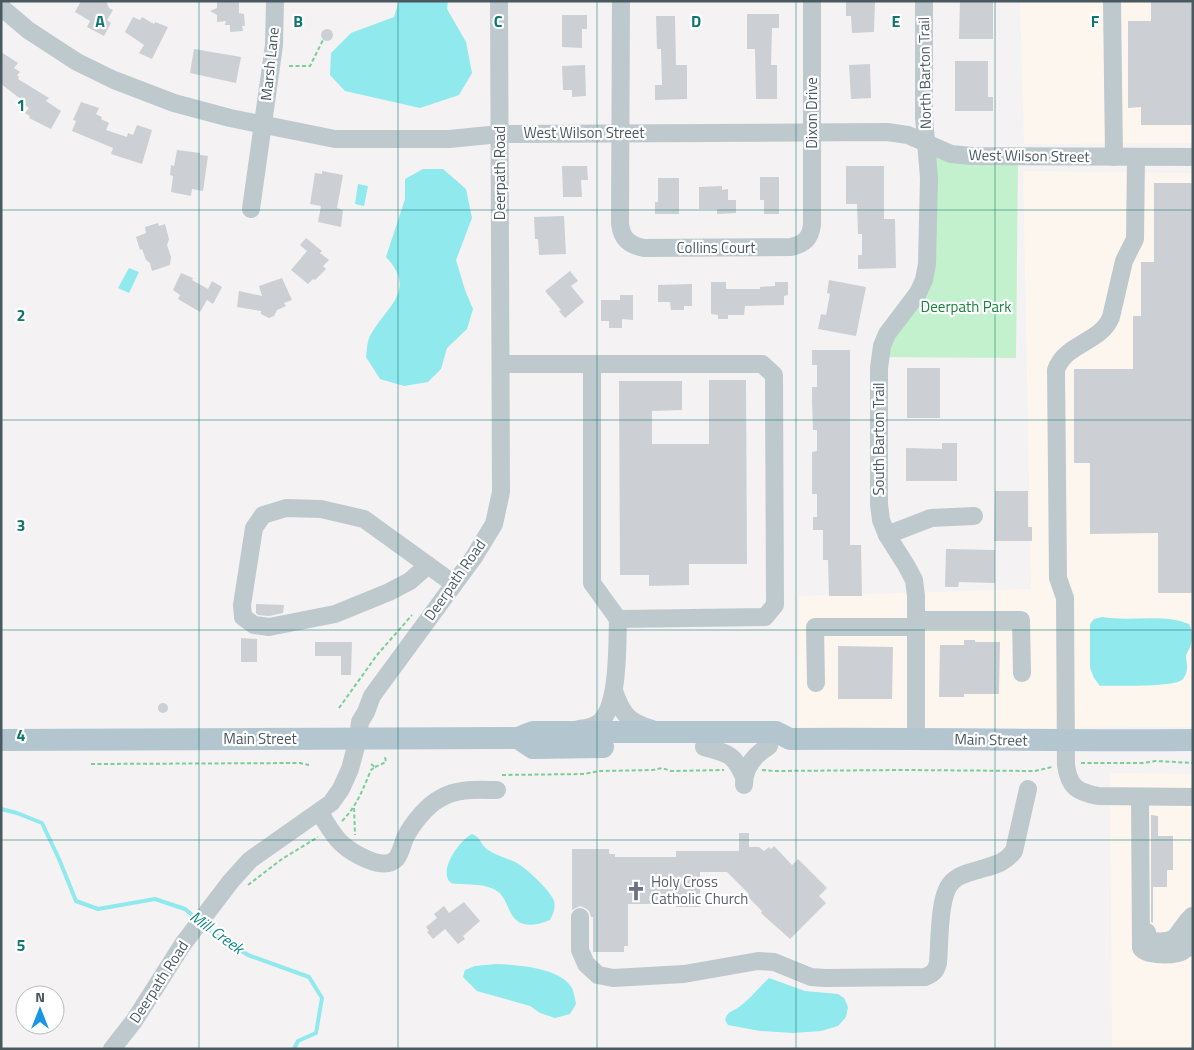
<svg xmlns="http://www.w3.org/2000/svg" width="1194" height="1050" viewBox="0 0 1194 1050" font-family="'Titillium Web',sans-serif">
<rect width="100%" height="100%" fill="#f4f2f3"/>
<g fill="#fdf6ee">
<path d="M1020,1H1193V143L1024,144Z"/>
<path d="M1023,171L1193,173V727L798,729L799,596L1031,589Z"/>
<path d="M1110,773L1193,774V1049H1112Z"/>
</g>
<path fill="#c3f0cd" d="M926,144L1018,157L1016,358L879,357L918,293Z"/>
<g fill="#90e9ed">
<path d="M399,1H448L447,9L466,42L472,73L459,95L420,108L345,91L330,75L331,53L351,33L394,17Z"/>
<path d="M423,169H443L466,189L472,218L456,260L465,290L473,309L467,329L447,348L441,369L428,382L404,386L380,379L366,357C367,350 367,340 371,334C388,305 417,290 386,257L405,199V179Z"/>
<path d="M358,184L368,186L364,206L355,204Z"/>
<path d="M129,268L139,272L129,293L118,288Z"/>
<path d="M1102,617C1130,622 1163,613 1189,624C1192,630 1193,640 1190,647C1189,650 1186,654 1186,657C1187,665 1189,671 1183,679C1175,688 1115,685 1100,686L1094,678L1090,668V624L1094,619Z"/>
<path d="M472,834C481,837 481,846 488,850C497,856 507,858 517,863C526,868 551,891 554,901C556,908 553,914 550,920C532,927 516,929 508,907C505,901 503,895 497,891C484,882 465,886 451,883C437,871 460,840 472,834Z"/>
<path d="M496,964C517,965 560,967 572,988C574,993 575,999 576,1004L570,1014L555,1018L540,1013L530,1006L477,991L463,977L465,970L475,966Z"/>
<path d="M769,978L805,991L838,994L844,998L848,1007L846,1017L838,1026L821,1031L793,1033L760,1031L728,1025L725,1020C727,1013 730,1012 736,1009C749,1001 758,988 769,978Z"/>
</g>
<g fill="none" stroke-linecap="round" stroke-linejoin="round">
<g stroke="#90e9ed" stroke-width="4">
<path d="M1,809L17,813L42,823L59,859L76,901L98,909L155,899L185,909L197,919"/>
<path d="M204,926L216,935L248,955L309,977L322,998L316,1033L298,1041L294,1049"/>
</g>
</g>
<g fill="#ccd0d4">
<path d="M81,1H106L109,8L113,10L107,20L111,23L104,36L87,27L90,21L75,12Z"/>
<path d="M217,1H239V13L244,14L245,26H242L243,31L230,32V25H225L226,21L217,22V15L210,11L217,8Z"/>
<path d="M875,1L874,32L852,33L851,16H846V2Z"/>
<path d="M960,1H993V39H959Z"/>
<path d="M1151,1H1193V125H1141V107L1128,108V21H1151Z"/>
<path d="M747,14H779V28H772L771,65H777V99H756L755,49H747Z"/>
<path d="M562,15H587V29H582V48L562,47Z"/>
<path d="M656,16H675L676,65H687V99L655,100V85H662L661,49H657Z"/>
<path d="M133,17L140,20L142,17L154,24L155,22L168,27L152,59L139,53L144,45L125,32Z"/>
<circle cx="327" cy="35" r="6"/>
<path d="M194,49L241,57L236,83L190,73Z"/>
<path d="M1,52L18,63L14,68L20,72L17,75L19,77L18,79L49,98L46,101L61,111L51,129L29,118L30,116L25,113L29,108L25,105L26,103L1,84Z"/>
<path d="M955,61H988V97H993V111H955Z"/>
<path d="M870,64L871,98L851,99L849,65Z"/>
<path d="M585,65L586,96L572,97V90H563L562,66Z"/>
<path d="M81,102L99,108L96,114L102,117L101,119L109,123L106,130L127,137L128,133L133,135L137,125L152,130L142,164L111,154L113,148L72,131L76,121L73,120Z"/>
<path d="M177,150L200,153V155L208,156L203,191L192,189L191,196L171,192L173,176L170,175L171,165L174,166Z"/>
<path d="M562,166H587L588,180H581L582,197H563Z"/>
<path d="M846,166H884V219H895L896,268L858,269V255H862V234H858L857,204H846Z"/>
<path d="M322,171L343,175L337,208L343,210L341,227L318,222L321,206L310,204L315,173L322,174Z"/>
<path d="M760,177H779V214H764V200H760Z"/>
<path d="M658,178H679V214H655V202H658Z"/>
<path d="M1154,183H1193V593H1158V533L1090,534V463H1074V369H1133V316H1141V262H1154Z"/>
<path d="M722,186V190L728,189V200H736V213L717,214V209H699V187Z"/>
<path d="M564,216L566,254L539,255L538,239H535L534,217Z"/>
<path d="M158,223L159,226L165,224L169,239L167,245L171,257L170,265L152,271L150,263L146,260L142,249L140,250L136,237L146,233L145,227Z"/>
<path d="M306,238L322,251L320,253L329,260L323,266L326,269L315,280L313,279L308,284L291,270L307,251L300,245Z"/>
<path d="M570,271L578,281L571,286L584,302L565,318L559,311L561,310L545,291Z"/>
<path d="M181,273L193,278L192,280L208,289L212,281L222,287L213,304L207,300L200,312L178,299L180,295L173,290Z"/>
<path d="M282,278L292,300L284,303L286,306L277,310L274,316L269,318L261,314V311L237,307L239,291L262,296L259,286Z"/>
<path d="M829,280L866,287L856,336L818,329L821,314L826,315L830,294L827,293Z"/>
<path d="M711,282H726V289H760V287L775,286V282H788V295L784,296V305L745,306L744,315H728V319H718V315L711,314Z"/>
<path d="M692,284V306H684V310H671L670,302H658V285Z"/>
<path d="M620,295H633V320L622,319V328H609V321H601V300H620Z"/>
<path d="M812,350H850V545H861L862,596H829L828,560H823V530H813V517H817V494H812V452L817,451V430H813L812,402V387H817V365H812Z"/>
<rect x="907" y="368" width="33" height="50"/>
<path d="M709,380H746L747,564H689V585L649,586V575H620L619,381H682V410L652,411V444H709Z"/>
<path d="M942,443H957V481H906V448L942,449Z"/>
<path d="M995,491H1028V527H1032V541H994Z"/>
<path d="M946,549L995,550V583L959,582L958,587H945Z"/>
<path d="M256,604L284,605L283,613L269,616L258,615L256,613Z"/>
<path d="M241,638L257,639V662H241Z"/>
<path d="M964,640H975V642H1000L999,694H964V697H939L940,645H964Z"/>
<path d="M315,642H352L351,675H341V656H315Z"/>
<path d="M838,646L893,647L892,699H838Z"/>
<circle cx="163" cy="708" r="5"/>
<path d="M1151,815L1158,816V836H1173V870H1167V887H1153V923L1151,922Z"/>
<path d="M739,833H749V847H759L764,851L769,847L771,849L774,846L792,865L798,859L827,888L819,896L826,903L790,939L761,913L762,911L747,896L749,894L727,872H700V907H676V904H628V946H624V952H593V917H591L589,911L585,908L580,906L572,910V849H609V854H615V857H676V851H739Z"/>
<path d="M464,902L480,921L463,936L465,939L458,944L445,929L433,939L427,932L429,931L426,927L437,918L434,914L444,906L449,913Z"/>
</g>
<g fill="none" stroke-linecap="round" stroke-linejoin="round">
<g stroke="#7acf97" stroke-width="2" stroke-dasharray="4 2.5" stroke-linecap="butt">
<path d="M289,66H310L323,40"/>
<path d="M339,708L377,655L412,615"/>
<path d="M1081,763H1143L1156,761L1193,763"/>
<path d="M91,764L300,763L309,765"/>
<path d="M375,767L386,762L385,757"/>
<path d="M762,770L774,771L903,770L1035,771L1052,767"/>
<path d="M502,775L584,774L599,771L653,770L662,768L671,771L724,770"/>
<path d="M354,808L355,835"/>
<path d="M342,821C357,806 363,789 371,770L375,767L371,764"/>
<path d="M248,885L282,859L318,837"/>
</g>
<g stroke="#bec9ce" stroke-width="18">
<path d="M621,1L620,224C622,239 629,245 644,248L791,247C804,244 810,239 812,225V1"/>
<path d="M1112,1L1114,157"/>
<path d="M1,7L28,30L77,62L114,80L174,103L230,118L335,139H449L500,134L887,132L908,135L951,154L972,156L1193,157"/>
<path d="M1136,157L1135,239L1124,261L1111,317C1101,343 1065,343 1056,370L1058,578L1065,598L1066,765C1069,787 1077,792 1098,796L1193,797"/>
<path d="M251,209L274,45L275,1"/>
<path d="M501,364H762L774,375L775,605L765,617L618,619C617,645 619,703 601,721C595,727 587,728 579,729"/>
<path d="M592,364V583L618,619"/>
<path d="M887,535L931,518L974,516"/>
<path d="M428,565L410,581L389,592L335,614L269,627L254,625L243,617L242,605L254,528L263,515L286,508L321,509L364,519L454,584"/>
<path d="M916,620H1021L1022,673"/>
<path d="M816,683L815,627H916"/>
<path d="M614,691C622,714 628,722 652,729"/>
<path d="M916,738V596L914,580L906,565L887,535L881,520L879,504V368L882,346L887,334L918,293L924,280L927,264L929,178L924,117V1"/>
<path d="M704,747C729,754 733,753 744,777"/>
<path d="M744,785C744,767 754,755 769,746"/>
<path d="M1140,797L1141,948C1146,956 1175,956 1183,951C1190,947 1191,941 1193,934"/>
<path d="M319,812C326,822 332,834 341,843C352,853 383,872 396,859C401,853 402,845 405,838C412,824 427,805 441,798C458,788 478,790 497,790"/>
<path d="M580,917V950L586,964L598,975L613,978L684,974L758,961L774,962L811,977L825,978L925,977C933,974 936,971 938,963C940,943 938,893 953,881C960,874 972,872 981,869C995,865 1005,863 1014,851L1028,789"/>
<path d="M1147,932V937L1151,941C1182,944 1174,933 1192,916"/>
<path d="M112,1049L134,1021L183,944L231,881L250,860L331,803L341,789L350,769L358,739L360,722L366,712L372,696L474,557L494,524L501,492L499,1"/>
</g>
<g stroke="#b3c6d0" stroke-width="22">
<path d="M518,738L533,748L603,747"/>
<path d="M1,740L518,738L533,732H776L790,739C924,738 1058,741 1193,740"/>
</g>
</g>
<path fill="none" stroke="#0f766e" stroke-width="1" stroke-opacity="0.55" d="M199,1V1049M398,1V1049M597,1V1049M796,1V1049M995,1V1049M1,210H1193M1,420H1193M1,630H1193M1,840H1193"/>
<defs>
<symbol id="church-bare" viewBox="-9 -9 18 18"><path d="M-1.2-6h2.4v3.5h3.3v2.4h-3.3V6h-2.4V-.1h-3.3v-2.4h3.3Z" fill="#6b7280" stroke="#fff" stroke-width="2.5" paint-order="stroke"/></symbol>
</defs>
<g fill-rule="evenodd">
<use href="#church-bare" x="622" y="877" width="28" height="28"/>
</g>
<g text-anchor="middle" stroke-width="4.5" stroke-linejoin="round" paint-order="stroke">
<g font-size="15" fill="#4a5960" stroke="#fff">
<text transform="translate(270 64) rotate(-84)" y="5">Marsh Lane</text>
<text transform="translate(925 73) rotate(-91)" y="5">North Barton Trail</text>
<text transform="translate(812 113) rotate(-90)" y="5">Dixon Drive</text>
<text x="584" y="138">West Wilson Street</text>
<text transform="translate(1029 156) rotate(1)" y="5">West Wilson Street</text>
<text transform="translate(500 173) rotate(-90)" y="5">Deerpath Road</text>
<text x="716" y="253">Collins Court</text>
<text transform="translate(879 439) rotate(-90)" y="5">South Barton Trail</text>
<text transform="translate(455 580) rotate(-55)" y="5">Deerpath Road</text>
<text x="260" y="744">Main Street</text>
<text transform="translate(991 740) rotate(1)" y="5">Main Street</text>
<text transform="translate(159 982) rotate(-57)" y="5">Deerpath Road</text>
</g>
<g font-size="15" fill="#18843c" stroke="#fff">
<text x="966" y="312">Deerpath Park</text>
</g>
<g font-size="15" fill="#5b616d" stroke="#fff" text-anchor="start">
<text x="651" y="887">Holy Cross<tspan x="651" dy="17">Catholic Church</tspan></text>
</g>
<g font-size="16" font-style="italic" fill="#0e8388" stroke="#fff">
<text transform="translate(217 932) rotate(36)" y="6">Mill Creek</text>
</g>
</g>
<g font-size="16" text-anchor="middle" font-weight="bold" fill="#0f766e" stroke="#fff" stroke-width="4.5" stroke-linejoin="round" paint-order="stroke">
<text x="100" y="27">A</text>
<text x="298" y="27">B</text>
<text x="498" y="27">C</text>
<text x="696" y="27">D</text>
<text x="896" y="27">E</text>
<text x="1095" y="27">F</text>
<text x="21" y="111">1</text>
<text x="21" y="321">2</text>
<text x="21" y="531">3</text>
<text x="21" y="741">4</text>
<text x="21" y="951">5</text>
</g>
<rect width="1194" height="1050" fill="none" stroke="#4a5960" stroke-width="5"/>
<g transform="translate(40 1010)"><circle r="24" fill="#ffffff" stroke="#b7bdbf"/>
<path d="M0-4L9 19L0 12L-9 19Z" fill="#1b95e6"/>
<text y="-8" font-size="14" font-weight="bold" text-anchor="middle" fill="#4a5960">N</text>
</g>
</svg>
